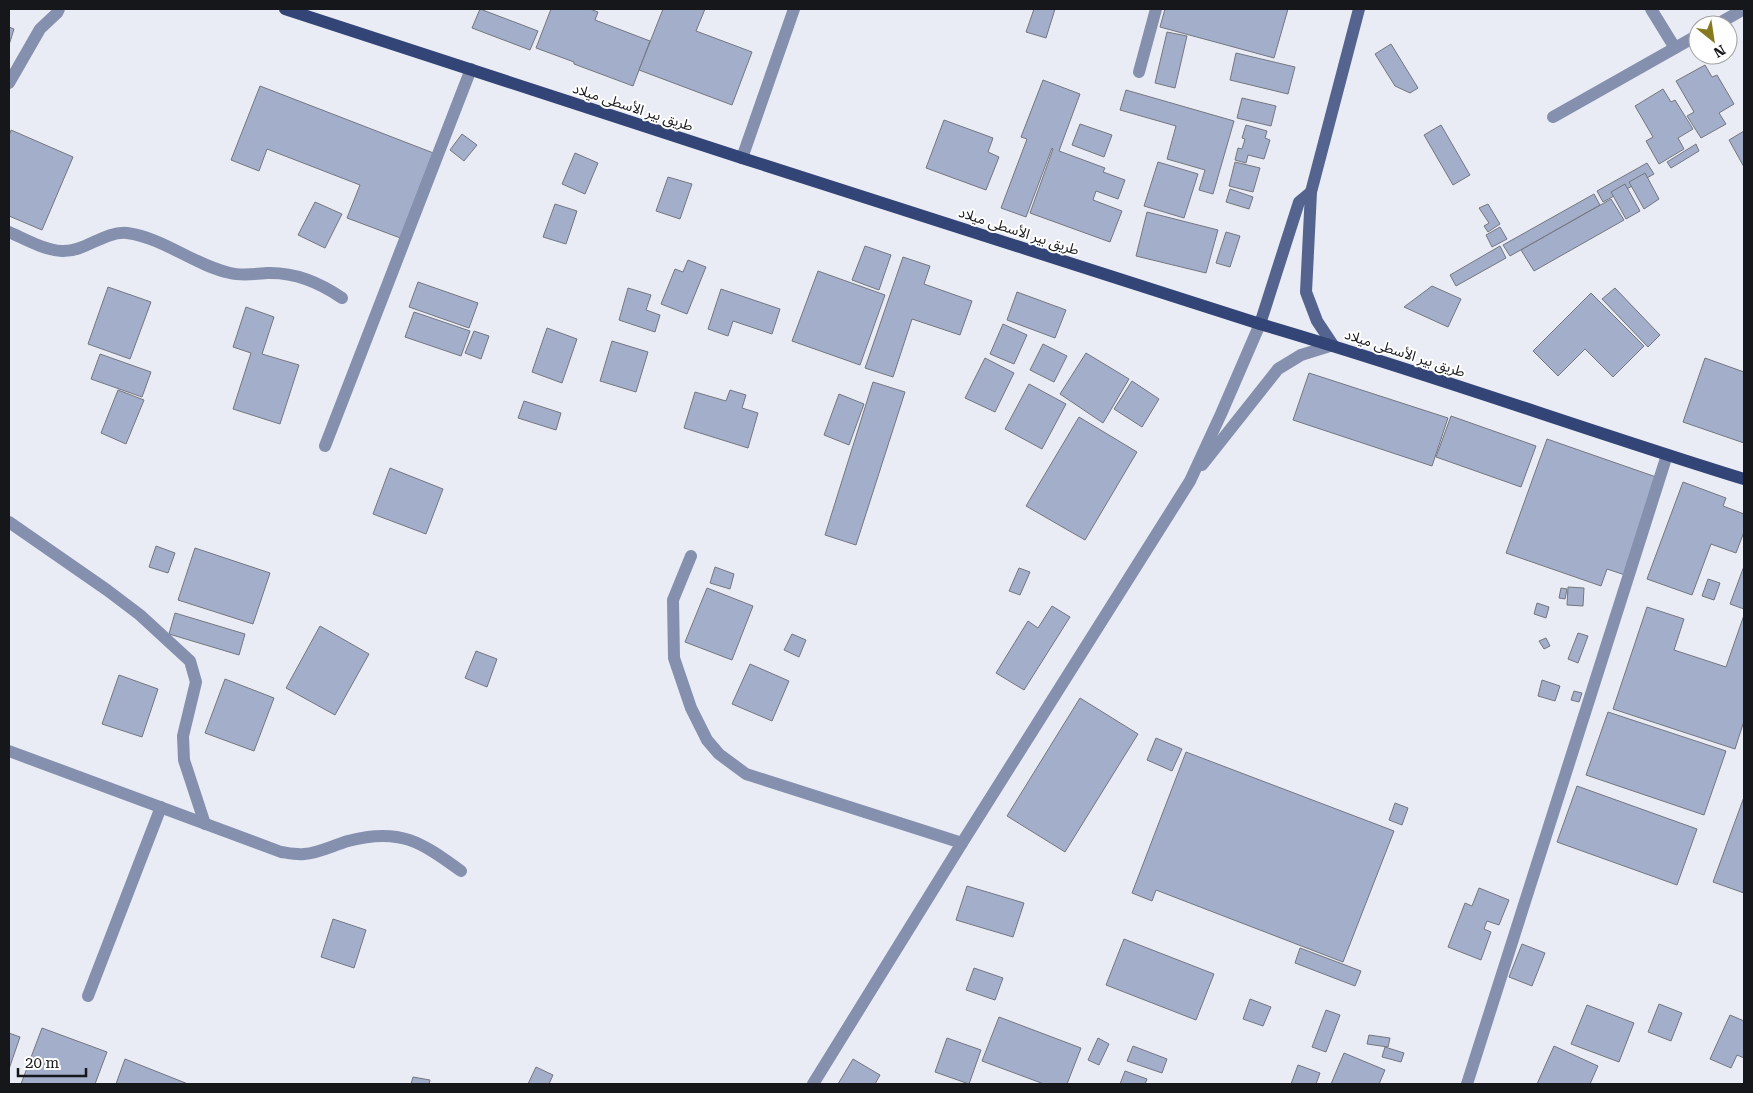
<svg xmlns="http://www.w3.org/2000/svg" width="1753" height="1093" viewBox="0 0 1753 1093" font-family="'Roboto Serif','Noto Sans Arabic',serif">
<rect width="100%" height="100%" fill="#e9ecf5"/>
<g fill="#a3aeca" stroke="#74777f">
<path d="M480,9L538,31L530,50L472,28Z"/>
<path d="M551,9H590L598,12L595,20L650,41L633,86L574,64V62L536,48Z"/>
<path d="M663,9H705L696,31L752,52L732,105L639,70Z"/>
<path d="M1034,9H1055L1046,38L1026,32Z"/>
<path d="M1165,9H1288L1274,58L1160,27Z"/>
<path d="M9,27L14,29L9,45Z"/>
<path d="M1167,32L1187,36L1175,88L1155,83Z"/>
<path d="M1391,44L1418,88L1410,93L1395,86L1375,54Z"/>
<path d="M1236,53L1295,67L1288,94L1230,80Z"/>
<path d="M1705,65L1712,77L1717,75L1734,104L1719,113L1726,124L1701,138L1687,116L1694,112L1676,81Z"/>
<path d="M1043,80L1080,94L1059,151L1105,168L1103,172L1125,180L1118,199L1096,191L1093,200L1122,211L1110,242L1030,213L1053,149L1052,148L1026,217L1001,208L1027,139L1021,137Z"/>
<path d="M260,86L436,154L403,239L347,218L360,185L267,149L259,171L231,160Z"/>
<path d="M1663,89L1671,102L1675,100L1693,129L1678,138L1684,149L1659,164L1646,141L1653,137L1635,106Z"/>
<path d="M1126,90L1234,121L1213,194L1199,190L1205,170L1167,159L1176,126L1120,110Z"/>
<path d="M1242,98L1276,106L1271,126L1237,118Z"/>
<path d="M944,120L993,138L988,152L999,157L986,190L926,168Z"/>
<path d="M1080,124L1112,135L1104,157L1072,145Z"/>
<path d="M1246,125L1267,131L1265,138L1270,140L1264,159L1248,155L1246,163L1235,160L1238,148L1242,149L1245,139L1242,138Z"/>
<path d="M1441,125L1470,175L1453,185L1424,135Z"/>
<path d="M11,130L73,157L42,230L9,216V136Z"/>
<path d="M1744,131V167L1729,140Z"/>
<path d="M462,134L477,145L464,161L450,150Z"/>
<path d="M1696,144L1699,151L1671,168L1667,162Z"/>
<path d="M575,153L598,163L585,194L562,184Z"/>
<path d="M1158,162L1198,174L1184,218L1144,206Z"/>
<path d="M1235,162L1260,168L1253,192L1229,186Z"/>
<path d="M1647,163L1654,174L1603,202L1597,191Z"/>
<path d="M1645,173L1659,199L1644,209L1629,182Z"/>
<path d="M668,177L692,184L680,219L656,211Z"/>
<path d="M1625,184L1640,211L1626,219L1611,192Z"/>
<path d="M1230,189L1253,197L1249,209L1226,202Z"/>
<path d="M1594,194L1600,205L1510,256L1503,245Z"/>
<path d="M1611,199L1624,220L1534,271L1521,250Z"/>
<path d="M315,202L342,214L325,248L298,235Z"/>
<path d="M555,204L577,211L566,244L543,237Z"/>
<path d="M1488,204L1500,224L1488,232L1484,226L1489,223L1479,208Z"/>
<path d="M1147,212L1218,230L1206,273L1136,256Z"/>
<path d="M1500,227L1507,239L1492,247L1486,235Z"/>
<path d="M1226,232L1240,236L1230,267L1216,263Z"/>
<path d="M865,246L891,255L879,290L852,280Z"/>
<path d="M1500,246L1506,258L1456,286L1450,275Z"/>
<path d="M903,257L930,266L924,284L972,301L960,335L912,319L893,377L865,368Z"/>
<path d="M688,260L706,267L687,314L661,304L675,269L683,272Z"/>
<path d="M818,271L885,295L860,365L792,341Z"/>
<path d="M418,282L478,303L469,328L409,307Z"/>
<path d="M1432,286L1461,299L1448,327L1404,307Z"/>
<path d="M108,287L151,302L130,359L88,344Z"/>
<path d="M628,288L651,295L646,310L660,315L655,332L619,320Z"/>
<path d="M1615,288L1660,335L1648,347L1602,299Z"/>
<path d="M721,289L780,309L772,334L733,321L728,336L708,329Z"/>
<path d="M1017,292L1066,310L1055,338L1007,320Z"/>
<path d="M1591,293L1644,346L1613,377L1585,349L1558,376L1533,351Z"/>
<path d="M246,307L274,317L262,354L299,365L280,424L233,409L251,353L233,347Z"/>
<path d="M414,312L470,331L461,356L405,337Z"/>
<path d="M1003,324L1027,335L1014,364L990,354Z"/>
<path d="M547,328L577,339L562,383L532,372Z"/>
<path d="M474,331L489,336L481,359L465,353Z"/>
<path d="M612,341L648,352L636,392L600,381Z"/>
<path d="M1043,344L1067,356L1054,382L1030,370Z"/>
<path d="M1086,353L1129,379L1103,423L1060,394Z"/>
<path d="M100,354L151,372L142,397L91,379Z"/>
<path d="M985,358L1014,373L995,412L965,398Z"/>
<path d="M1705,358L1744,372V443L1683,422Z"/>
<path d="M1309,373L1448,418L1432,466L1293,420Z"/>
<path d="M1132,381L1159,399L1142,427L1114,409Z"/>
<path d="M873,382L905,392L856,545L825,535Z"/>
<path d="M1029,384L1066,404L1042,449L1005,429Z"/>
<path d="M118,390L144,400L126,444L101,433Z"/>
<path d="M730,390L746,395L742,408L758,413L748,448L684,428L695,392L726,401Z"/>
<path d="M839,394L864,404L849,445L824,435Z"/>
<path d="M524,401L561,413L556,430L518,418Z"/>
<path d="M1451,416L1536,446L1521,487L1436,457Z"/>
<path d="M1079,417L1137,452L1085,540L1026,506Z"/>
<path d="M1547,439L1659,478L1625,575L1607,569L1601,586L1506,553Z"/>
<path d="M390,468L443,489L426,534L373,514Z"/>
<path d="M1683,482L1726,498L1723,506L1744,514V532L1736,553L1711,544L1692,595L1647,579Z"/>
<path d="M156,546L175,553L168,573L149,567Z"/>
<path d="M195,548L270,573L253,624L178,600Z"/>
<path d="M1744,566V609L1730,604Z"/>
<path d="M715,567L734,574L730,589L710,583Z"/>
<path d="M1019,568L1030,572L1020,595L1009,591Z"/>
<path d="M1708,579L1720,583L1714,600L1702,596Z"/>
<path d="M1568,587L1584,588L1583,606L1567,605Z"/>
<path d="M707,588L753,606L732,660L685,642Z"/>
<path d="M1561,588L1567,589L1565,599L1559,598Z"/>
<path d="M1537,603L1549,607L1546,618L1534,614Z"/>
<path d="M1052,606L1070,617L1024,690L996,673L1028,621L1038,628Z"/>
<path d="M1647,607L1684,619L1674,650L1726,667L1744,615V721L1735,749L1613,709Z"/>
<path d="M175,613L245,634L239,655L169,634Z"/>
<path d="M320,626L369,654L335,715L286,688Z"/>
<path d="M1578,633L1588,636L1578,663L1568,659Z"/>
<path d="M792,634L806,640L799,657L784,650Z"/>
<path d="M1546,638L1550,646L1544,649L1539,641Z"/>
<path d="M476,651L497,659L487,687L465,678Z"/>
<path d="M750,664L789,681L772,721L732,704Z"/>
<path d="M119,675L158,689L142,737L102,724Z"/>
<path d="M225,679L274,698L254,751L205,733Z"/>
<path d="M1542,680L1560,686L1555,701L1538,696Z"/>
<path d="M1574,691L1582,693L1579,702L1571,700Z"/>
<path d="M1080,698L1138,734L1065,852L1007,816Z"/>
<path d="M1608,712L1726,751L1704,815L1586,775Z"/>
<path d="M1156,738L1182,749L1172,771L1147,760Z"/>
<path d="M1186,752L1394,831L1343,962L1156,890L1152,901L1132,893Z"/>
<path d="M1577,786L1697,829L1677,885L1557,842Z"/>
<path d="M1744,797V893L1713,882Z"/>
<path d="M1395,803L1408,808L1402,825L1389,820Z"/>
<path d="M967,886L1024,903L1013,937L956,920Z"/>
<path d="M1479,888L1509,900L1499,925L1487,921L1484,929L1491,932L1481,960L1448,947L1465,903L1472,906Z"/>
<path d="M333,919L366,930L354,968L321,957Z"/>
<path d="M1124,939L1214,974L1196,1020L1106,985Z"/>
<path d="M1522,944L1545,953L1532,986L1509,977Z"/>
<path d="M1300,948L1361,971L1355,986L1295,963Z"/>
<path d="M974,968L1003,978L995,1000L966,990Z"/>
<path d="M1250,999L1271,1007L1263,1026L1243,1019Z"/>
<path d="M1659,1004L1682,1013L1671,1041L1648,1032Z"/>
<path d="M1587,1005L1634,1023L1619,1062L1571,1044Z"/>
<path d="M1326,1010L1340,1015L1326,1052L1312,1047Z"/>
<path d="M1730,1015L1744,1021V1058L1737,1055L1731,1068L1710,1059Z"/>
<path d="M999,1017L1081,1048L1067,1084H1044L982,1061Z"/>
<path d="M42,1028L107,1052L95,1084H21Z"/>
<path d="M9,1033L20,1037L9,1069Z"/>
<path d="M1369,1035L1390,1038L1388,1047L1367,1044Z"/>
<path d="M947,1038L981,1050L969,1084L935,1072Z"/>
<path d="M1098,1038L1109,1044L1099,1065L1088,1060Z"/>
<path d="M1133,1046L1167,1059L1162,1073L1127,1061Z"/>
<path d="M1554,1046L1598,1066L1590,1084H1537Z"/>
<path d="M1385,1047L1404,1053L1401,1062L1382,1057Z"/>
<path d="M1344,1053L1385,1070L1379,1084H1331Z"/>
<path d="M125,1059L188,1084H116Z"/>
<path d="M853,1059L880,1075L875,1084H838Z"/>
<path d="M1298,1065L1320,1073L1316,1084H1291Z"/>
<path d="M536,1067L553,1075L549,1084H528Z"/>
<path d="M1125,1071L1147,1079L1145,1084H1120Z"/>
<path d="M413,1077L430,1080L429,1084H411Z"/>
</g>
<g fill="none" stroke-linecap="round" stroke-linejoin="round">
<g stroke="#8590ae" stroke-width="12">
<path d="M1651,9L1675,48"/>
<path d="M1716,25L1744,9"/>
<path d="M1139,72L1156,9"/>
<path d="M9,83L40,29L57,13L59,9"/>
<path d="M1553,117L1698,35"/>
<path d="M742,158L794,9"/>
<path d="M9,232C25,239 44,250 62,251C85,252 104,231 127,233C164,238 194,265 230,273C242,276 255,274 267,273C295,272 319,282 342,298"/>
<path d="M325,446L471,69"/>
<path d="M1202,465L1278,369L1301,355L1333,345"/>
<path d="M9,522L107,590L140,615L190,661L196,682L183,736L184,760L205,824"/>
<path d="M691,556L673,600L674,658L691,708L707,740L719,754L746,774L962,843"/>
<path d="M9,751L281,852C288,853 297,855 304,854C319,853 334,845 348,841C400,827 421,842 461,871"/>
<path d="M88,996L161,807"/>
<path d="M813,1084L962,843L1190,481L1221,414L1260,324"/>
<path d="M1467,1084L1667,455"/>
</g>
<g stroke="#54648e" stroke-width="12">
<path d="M1260,324L1299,202L1311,192"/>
<path d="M1333,345L1317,321L1306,292L1311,192L1359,9"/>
</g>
<path stroke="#334476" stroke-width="12" d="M285,9L742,158L1260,324C1422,371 1582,429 1744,479"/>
</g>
<g text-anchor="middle" stroke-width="4" stroke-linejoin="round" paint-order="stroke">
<g font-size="14" fill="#16171a" stroke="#fff">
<text transform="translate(633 107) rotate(18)" y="5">طريق بير الأسطى ميلاد</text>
<text transform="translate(1019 231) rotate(18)" y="5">طريق بير الأسطى ميلاد</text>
<text transform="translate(1405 353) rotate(18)" y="5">طريق بير الأسطى ميلاد</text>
</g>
</g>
<rect width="1753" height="1093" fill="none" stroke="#16171a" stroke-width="20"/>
<g transform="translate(1713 40) rotate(150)"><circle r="24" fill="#ffffff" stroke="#a2a2a3"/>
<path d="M0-4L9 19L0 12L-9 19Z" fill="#867a1f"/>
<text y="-8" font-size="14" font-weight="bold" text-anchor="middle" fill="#16171a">N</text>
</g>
<path d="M18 1068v8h68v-8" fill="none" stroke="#16171a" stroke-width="2.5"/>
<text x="25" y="1068" font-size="15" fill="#16171a" stroke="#ffffff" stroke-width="4" paint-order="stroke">20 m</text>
</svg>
